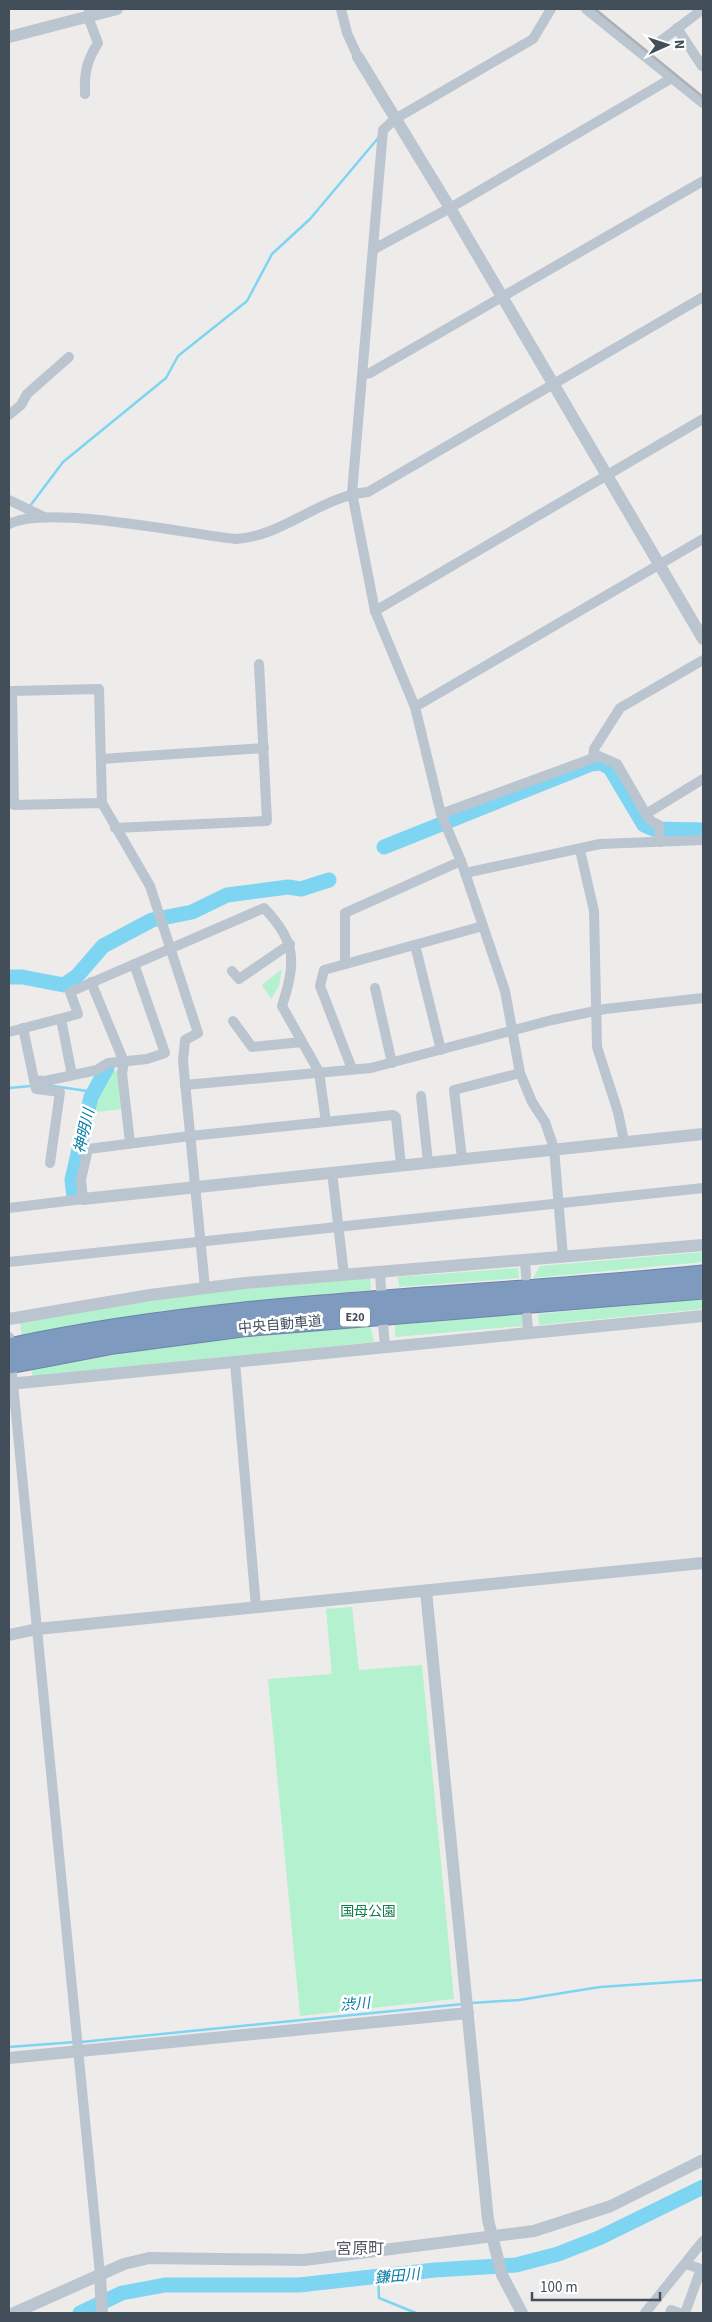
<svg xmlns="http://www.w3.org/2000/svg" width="712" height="2322" viewBox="0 0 712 2322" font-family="'Source Sans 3','Noto Sans JP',sans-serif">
<rect width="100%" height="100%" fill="#eeebeb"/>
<g fill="#b4f1ce">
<path d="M282,969L279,986L271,999L262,985Z"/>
<path d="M107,1071H117L121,1109L89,1113L94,1097Z"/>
<path d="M703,1252V1262L533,1278L540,1266Z"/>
<path d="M518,1268L519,1278L399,1287L398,1277Z"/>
<path d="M370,1278L371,1290L161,1311L22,1337L20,1322L163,1299L254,1288Z"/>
<path d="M703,1299V1309L539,1325L538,1314Z"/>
<path d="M522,1314V1326L395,1337V1325Z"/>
<path d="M370,1325L374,1342L32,1376V1369L181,1344Z"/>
<path d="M352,1607L359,1670L422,1665L454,1999L300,2016L268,1679L332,1674L326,1609Z"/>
</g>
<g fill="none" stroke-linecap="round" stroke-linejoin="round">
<g stroke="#7dd5f2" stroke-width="2.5">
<path d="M30,506L63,462L166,378L178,356L247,301L272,254L310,219L379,137"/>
<path d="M46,1085L94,1092"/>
<path d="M9,1088L31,1086"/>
<path d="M471,2003L519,2000L600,1987L703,1980"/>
<path d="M81,2042L463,2004"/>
<path d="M9,2047L75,2042"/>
<path d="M378,2276L379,2298L416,2313"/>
</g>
<g stroke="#7dd5f2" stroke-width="15">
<path d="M384,847L591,764L601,763L610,768L644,825L653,829L703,830"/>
<path d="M9,977H22L64,985L78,975L103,946L152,920L192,912L227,895L288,887L301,889L329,880"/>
<path d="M74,1197L72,1180L91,1097L107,1068"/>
<path d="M80,2313L122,2293L165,2285H299L435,2270L516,2265L558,2254L599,2238L703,2187"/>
</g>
<defs>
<g id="motorway">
<path d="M9,1348C237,1299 471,1299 703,1275"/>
<path d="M9,1364L114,1344L242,1327L703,1289"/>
</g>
</defs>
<use href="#motorway" stroke="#6986aa" stroke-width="21"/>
<g stroke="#bac5cf" stroke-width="10">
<path d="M341,9L347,33L358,57"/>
<path d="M551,9L533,39L395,119L383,130L352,493L375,611L415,707L441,814L461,861L505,991L520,1073L532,1102L545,1122L554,1148L563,1257"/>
<path d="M586,9L703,103"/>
<path d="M677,28L702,66"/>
<path d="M658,43L703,9"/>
<path d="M85,94C84,73 87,60 98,43L90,22L89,9"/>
<path d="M374,249L450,208L672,78"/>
<path d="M364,374L370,373L703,181"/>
<path d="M9,415L21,405L27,394L69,357"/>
<path d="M9,500L44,517"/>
<path d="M9,524C47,504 187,534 236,539C284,536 321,496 368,492L703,297"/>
<path d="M375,611L703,419"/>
<path d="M415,707L703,539"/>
<path d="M593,758L594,749L620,708L703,660"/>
<path d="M101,759L264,748"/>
<path d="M102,803L14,805L12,691L99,689L102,803L150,886L198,1033L185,1040L183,1061L205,1288"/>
<path d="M441,814L599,756L617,764L646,814L651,821L659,825L660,842"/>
<path d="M646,814L703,779"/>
<path d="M115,828L267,821L259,664"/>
<path d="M580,850L594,911L597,1047L618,1112L624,1141"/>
<path d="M465,873L600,844L703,840"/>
<path d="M415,945L441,1050"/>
<path d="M345,964V913L461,861"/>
<path d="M232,971L239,979L290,944"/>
<path d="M91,982L124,1062L122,1073L130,1143"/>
<path d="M375,988L392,1063"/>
<path d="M61,1019L72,1075"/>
<path d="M233,1021L252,1047L302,1042"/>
<path d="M23,1028L34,1080L45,1081L97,1070L108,1063L147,1059L165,1053L134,964"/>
<path d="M9,1032L78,1014L70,992L264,908C297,942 296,962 282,1006L319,1072L326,1122"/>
<path d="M352,1069L320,986L324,970L483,926"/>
<path d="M34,1080L36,1089L60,1092L50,1163"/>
<path d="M185,1085L371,1068L552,1020L605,1009L703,998"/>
<path d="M421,1096L428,1162"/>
<path d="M462,1158L454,1090L520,1073"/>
<path d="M332,1172L344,1275"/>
<path d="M9,1208L83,1199L81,1180L88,1149L190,1136L393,1115L396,1117L401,1165"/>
<path d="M525,1260L526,1276"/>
<path d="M9,1262L703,1188"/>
<path d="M380,1272L381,1290"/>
<path d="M527,1316L528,1333"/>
<path d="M383,1324L385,1347"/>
<path d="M9,1337V1338"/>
<path d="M235,1362L256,1607"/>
<path d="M12,1373L100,2274"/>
<path d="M645,2313L703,2241"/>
<path d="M670,2313L671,2310L679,2313"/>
<path d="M685,2313L701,2269L686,2264"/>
</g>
<g stroke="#bac5cf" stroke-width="12">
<path d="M9,37L117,9"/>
<path d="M358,57L450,208L703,639"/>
<path d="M83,1199L703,1134"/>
<path d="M9,1319L150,1295L245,1283L703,1245"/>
<path d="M9,1384L703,1316"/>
<path d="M426,1591L488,2220L502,2275L522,2313"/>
<path d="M9,1635L37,1629L703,1563"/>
<path d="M9,2058L468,2013"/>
<path d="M100,2274L102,2313"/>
<path d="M14,2313L124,2264L149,2258L304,2260L534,2231L611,2206L703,2160"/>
</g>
<use href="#motorway" stroke="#7e9bbf" stroke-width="19"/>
<path stroke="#adb0b6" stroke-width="2.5" d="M595,9L703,97"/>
</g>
<g text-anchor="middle" stroke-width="5" stroke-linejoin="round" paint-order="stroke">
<rect fill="#fff" stroke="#7b838c" stroke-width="1" x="340" y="1307.5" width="30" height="19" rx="4"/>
<g font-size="12" font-weight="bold" fill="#424e5a">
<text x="355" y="1321">E20</text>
</g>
<g font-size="14" fill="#424e5a" stroke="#fff">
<text transform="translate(280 1324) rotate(-5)" y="5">中央自動車道</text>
</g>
<g font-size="14" fill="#0f7e4b" stroke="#fff">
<text x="368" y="1916">国母公園</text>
</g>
<g font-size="15" font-style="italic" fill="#037da5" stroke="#fff">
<text transform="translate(84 1131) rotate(-77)" y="5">神明川</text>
<text transform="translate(355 2004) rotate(-5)" y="5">渋川</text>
<text transform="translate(397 2276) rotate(-5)" y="5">鎌田川</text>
</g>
<g font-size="16" fill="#575b61" stroke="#fff">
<text x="360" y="2254">宮原町</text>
</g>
</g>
<rect width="712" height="2322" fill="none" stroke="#424e5a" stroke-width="20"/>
<g transform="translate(667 45) rotate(87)" stroke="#ffffff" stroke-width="4" paint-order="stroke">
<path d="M0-4L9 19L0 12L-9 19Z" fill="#424e5a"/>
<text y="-8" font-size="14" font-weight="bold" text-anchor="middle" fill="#424e5a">N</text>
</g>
<path d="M532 2292v8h128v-8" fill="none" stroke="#424e5a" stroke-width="2.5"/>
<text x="540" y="2292" font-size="15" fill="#424e5a" stroke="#ffffff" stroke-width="4" paint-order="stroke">100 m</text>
</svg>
